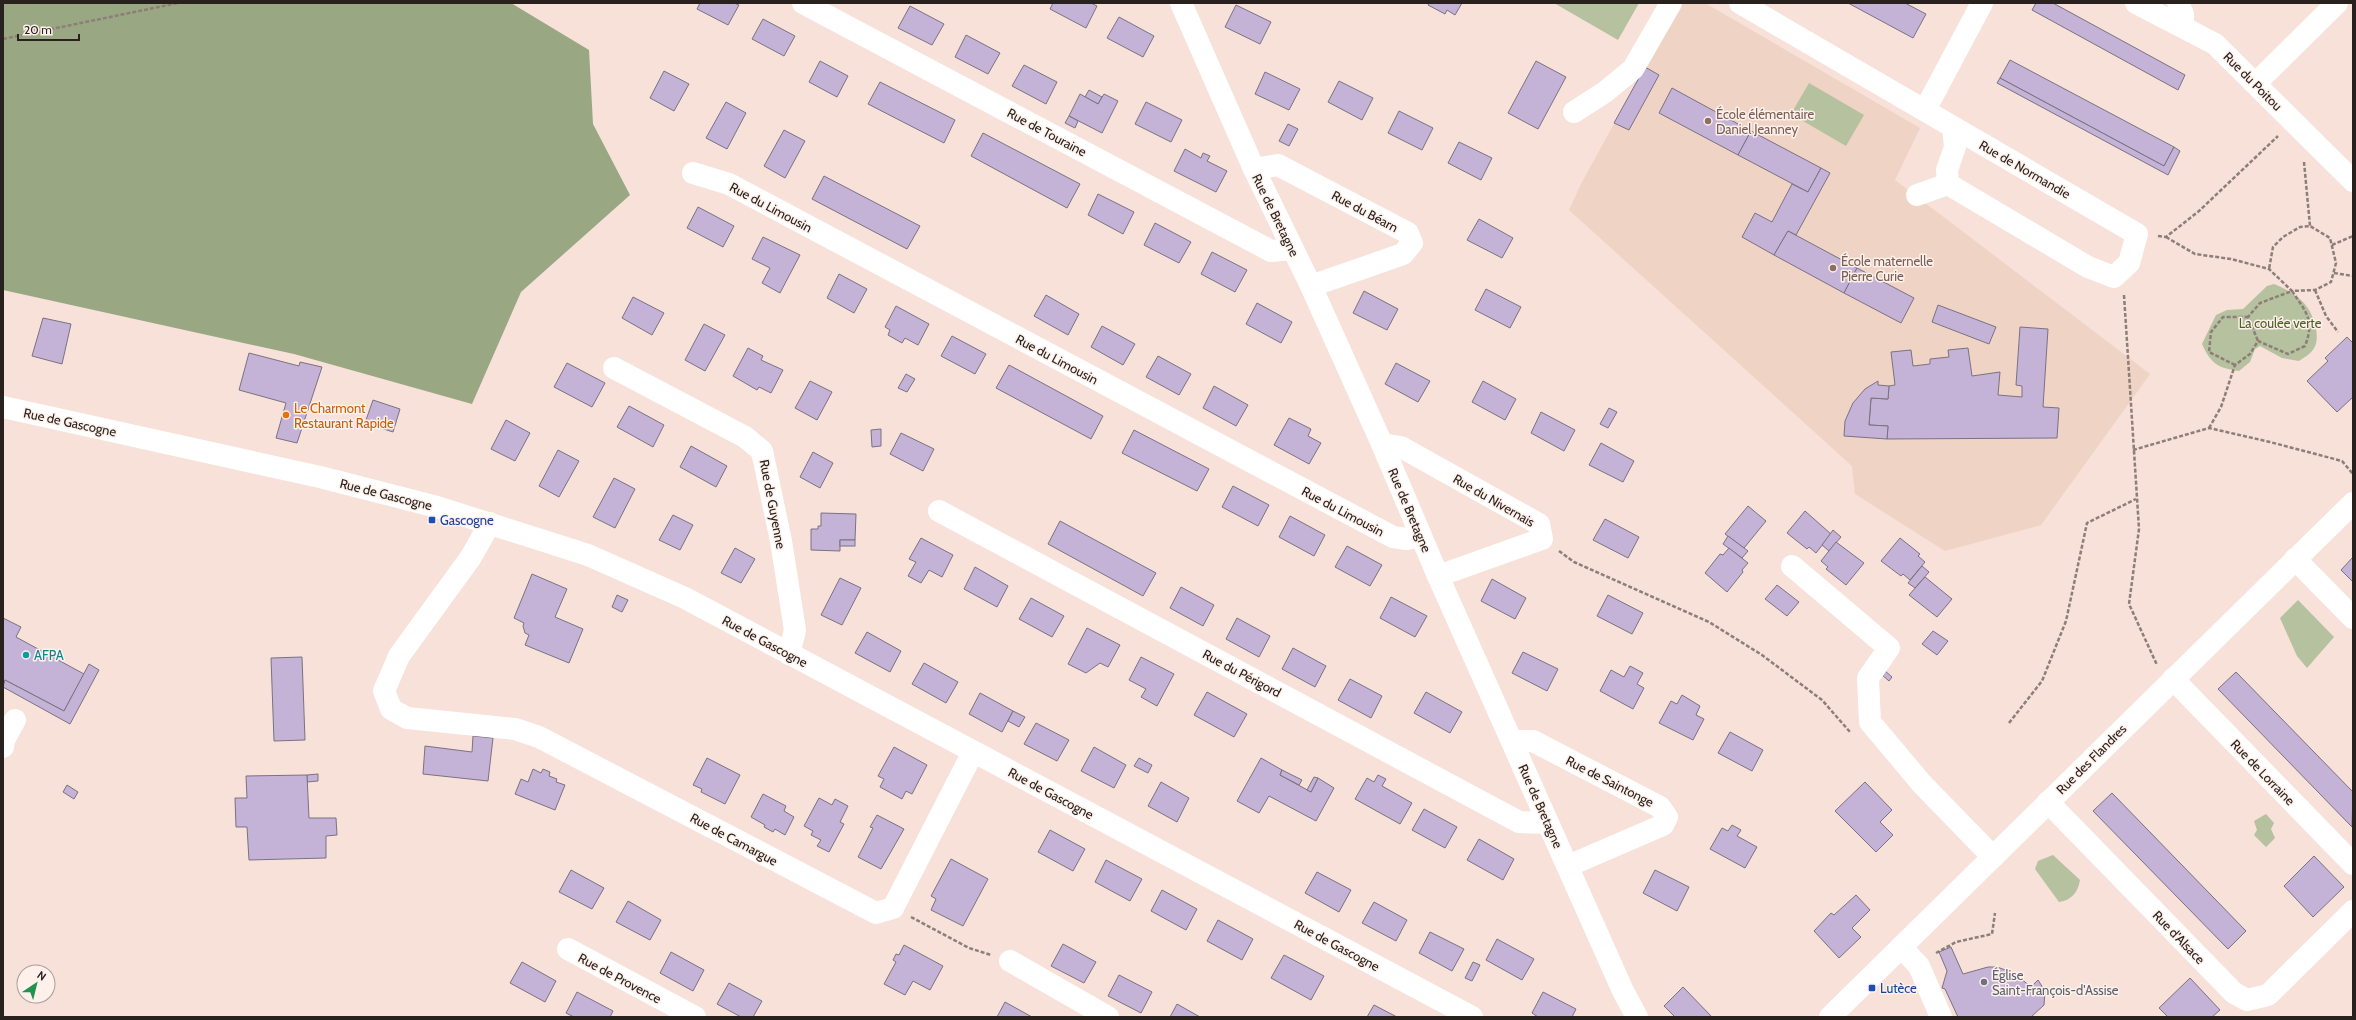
<svg xmlns="http://www.w3.org/2000/svg" width="2356" height="1020" viewBox="0 0 2356 1020" font-family="Cabin,sans-serif">
<rect width="100%" height="100%" fill="#f7e1d8"/>
<path fill="#efd3c5" d="M1680,3H1705L1920,128L1895,180L2150,374L2041,525L1945,551L1855,494L1852,466L1569,210L1581,184Z"/>
<g fill="#b5c19f">
<path d="M1554,3H1639L1618,40Z"/>
<path d="M1809,83L1864,115L1846,146L1791,114Z"/>
<path d="M2274,284C2284,288 2295,294 2303,302C2313,312 2323,339 2312,351C2309,355 2303,358 2299,361L2282,358L2260,346L2255,349L2250,362L2239,371C2218,368 2211,364 2202,344L2216,315L2227,310L2243,309L2267,286Z"/>
<path d="M2298,600L2334,637L2307,668L2297,656L2280,618Z"/>
<path d="M2266,814L2274,823L2271,829L2275,838L2266,847L2254,835L2257,830L2254,821Z"/>
<path d="M2053,855L2080,880C2078,892 2072,900 2059,902L2035,869L2038,861Z"/>
</g>
<path fill="#9aa783" d="M3,3H511L589,50L593,124L630,195L521,292L472,404L294,354L3,290Z"/>
<g fill="#c4b3d6" stroke="#797282">
<path d="M700,3H734L739,5L728,25L697,9Z"/>
<path d="M1053,3H1091L1097,6L1086,28L1050,9Z"/>
<path d="M1429,3H1462L1455,15L1447,10L1445,14L1428,5Z"/>
<path d="M1848,3H1905L1926,14L1913,38Z"/>
<path d="M2036,3H2053L2185,75L2178,90L2032,10Z"/>
<path d="M1236,5L1271,22L1260,44L1225,27Z"/>
<path d="M910,6L944,24L932,45L898,28Z"/>
<path d="M1119,17L1154,36L1143,57L1107,38Z"/>
<path d="M763,19L795,36L784,56L752,39Z"/>
<path d="M966,35L1000,53L988,74L955,57Z"/>
<path d="M2010,60L2174,147L2164,166L2000,78Z"/>
<path d="M820,61L848,76L837,97L809,82Z"/>
<path d="M1536,61L1566,77L1538,129L1508,113Z"/>
<path d="M1024,65L1057,82L1046,104L1012,86Z"/>
<path d="M1645,67L1659,75L1629,130L1614,123Z"/>
<path d="M664,71L689,84L674,111L650,98Z"/>
<path d="M1265,72L1300,89L1289,110L1255,94Z"/>
<path d="M2000,78L2164,166L2174,147L2180,151L2168,175L1997,83Z"/>
<path d="M1339,81L1373,98L1362,120L1328,102Z"/>
<path d="M880,82L955,120L944,143L868,104Z"/>
<path d="M1672,88L1751,131L1738,155L1659,113Z"/>
<path d="M1089,90L1102,97L1098,104L1085,97Z"/>
<path d="M1080,94L1098,104L1104,94L1118,101L1102,133L1069,116Z"/>
<path d="M726,102L746,113L727,149L706,138Z"/>
<path d="M1146,102L1182,120L1171,142L1135,124Z"/>
<path d="M1399,111L1433,128L1422,150L1388,133Z"/>
<path d="M1069,116L1078,121L1075,128L1065,123Z"/>
<path d="M1288,124L1298,129L1289,146L1279,141Z"/>
<path d="M784,130L805,141L785,178L764,166Z"/>
<path d="M1751,131L1821,168L1808,192L1738,155Z"/>
<path d="M983,133L1080,184L1067,208L971,156Z"/>
<path d="M1459,142L1492,158L1481,180L1448,163Z"/>
<path d="M1185,149L1201,158L1203,153L1210,156L1207,161L1227,171L1216,192L1174,171Z"/>
<path d="M1821,168L1830,173L1796,235L1788,231L1774,255L1742,237L1755,213L1772,222L1792,184L1808,192Z"/>
<path d="M824,176L920,226L907,249L812,199Z"/>
<path d="M1098,194L1134,212L1123,234L1088,215Z"/>
<path d="M698,207L734,226L723,247L687,228Z"/>
<path d="M1479,219L1513,238L1502,258L1467,240Z"/>
<path d="M1155,223L1191,242L1179,263L1144,245Z"/>
<path d="M1788,231L1857,268L1844,293L1774,255Z"/>
<path d="M763,237L800,255L780,293L762,283L770,268L752,259Z"/>
<path d="M1212,252L1247,270L1235,292L1201,274Z"/>
<path d="M1857,268L1914,298L1901,323L1844,293Z"/>
<path d="M839,274L867,289L854,313L827,298Z"/>
<path d="M1486,289L1521,307L1510,328L1475,310Z"/>
<path d="M1364,291L1398,309L1387,330L1353,313Z"/>
<path d="M1046,295L1079,314L1068,335L1034,316Z"/>
<path d="M633,297L664,313L652,335L622,318Z"/>
<path d="M1257,303L1292,322L1281,343L1246,324Z"/>
<path d="M1938,305L1996,327L1989,344L1932,322Z"/>
<path d="M896,306L929,324L918,345L905,338L902,343L888,335L890,330L885,327Z"/>
<path d="M43,318L71,324L62,364L32,356Z"/>
<path d="M704,324L725,335L705,371L685,360Z"/>
<path d="M1102,326L1135,344L1123,365L1091,347Z"/>
<path d="M2020,327L2048,329L2043,407L2059,408L2057,438L1887,439L1888,426L1869,425L1871,398L1888,399L1889,386L1895,385L1891,352L1911,350L1913,366L1930,364V359L1949,357L1948,350L1968,348L1972,376L2000,372L1998,395L2022,397V386L2016,385Z"/>
<path d="M952,336L986,354L975,374L941,356Z"/>
<path d="M2347,337L2353,343V397L2337,412L2307,381L2328,361L2325,358Z"/>
<path d="M748,348L763,356L761,360L783,370L771,393L759,387L757,390L733,376Z"/>
<path d="M249,353L299,366L300,362L322,367L297,443L276,438L286,403L239,390Z"/>
<path d="M1158,356L1191,374L1179,395L1146,377Z"/>
<path d="M567,363L605,383L592,407L554,387Z"/>
<path d="M1396,363L1430,381L1418,402L1385,384Z"/>
<path d="M1009,365L1103,416L1091,439L996,388Z"/>
<path d="M906,374L915,379L907,392L898,388Z"/>
<path d="M810,381L832,392L817,420L795,408Z"/>
<path d="M1483,381L1516,399L1505,420L1472,402Z"/>
<path d="M1878,381V385L1889,386L1888,399L1871,398L1869,425L1888,426L1887,439L1844,436L1845,421L1853,403L1865,389Z"/>
<path d="M1214,386L1248,405L1236,426L1203,408Z"/>
<path d="M373,400L400,409L393,432L365,423Z"/>
<path d="M629,406L664,425L653,447L617,427Z"/>
<path d="M1609,408L1617,412L1608,428L1600,424Z"/>
<path d="M1541,412L1575,430L1564,451L1531,433Z"/>
<path d="M1289,418L1311,429L1308,436L1321,443L1309,464L1274,445Z"/>
<path d="M506,420L530,433L515,461L491,449Z"/>
<path d="M881,429V446L872,447L871,430Z"/>
<path d="M1134,430L1209,469L1197,491L1122,453Z"/>
<path d="M901,433L934,449L923,471L890,454Z"/>
<path d="M1601,443L1634,461L1623,482L1589,465Z"/>
<path d="M691,446L727,466L716,487L680,467Z"/>
<path d="M558,450L579,461L559,497L539,486Z"/>
<path d="M813,452L833,463L820,488L800,477Z"/>
<path d="M614,478L635,489L615,528L593,517Z"/>
<path d="M1233,486L1269,505L1258,526L1222,507Z"/>
<path d="M1748,506L1766,521L1744,548L1725,534Z"/>
<path d="M1805,511L1831,534L1816,553L1809,547L1807,549L1787,533Z"/>
<path d="M821,513L856,514L855,540H840V551L811,550V529H818V526H821Z"/>
<path d="M673,515L693,525L680,550L659,540Z"/>
<path d="M1290,516L1325,535L1314,556L1279,537Z"/>
<path d="M1605,519L1639,537L1628,558L1593,540Z"/>
<path d="M1060,521L1156,573L1143,596L1048,544Z"/>
<path d="M1833,530L1841,537L1829,551L1822,545Z"/>
<path d="M1728,536L1748,551L1742,558L1723,544Z"/>
<path d="M921,538L953,555L942,577L929,570L921,583L908,576L916,562L909,559Z"/>
<path d="M1900,538L1920,554L1918,556L1925,562L1910,580L1903,574L1901,576L1881,561Z"/>
<rect x="840" y="540" width="15" height="6"/>
<path d="M1836,542L1864,563L1846,585L1826,569L1828,567L1821,561Z"/>
<path d="M1347,546L1382,565L1370,586L1335,567Z"/>
<path d="M735,548L755,559L741,583L721,573Z"/>
<path d="M1729,548L1748,563L1742,570L1743,572L1727,592L1705,573L1720,554L1723,555Z"/>
<path d="M2353,557V582L2341,570Z"/>
<path d="M1922,566L1929,572L1915,588L1908,583Z"/>
<path d="M975,567L1008,586L997,607L964,589Z"/>
<path d="M532,574L567,589L555,617L583,629L569,663L525,645L529,635L525,633L523,626L524,623L514,618Z"/>
<path d="M1925,577L1952,599L1937,617L1909,595Z"/>
<path d="M840,578L861,588L842,625L821,615Z"/>
<path d="M1492,579L1526,598L1515,619L1481,601Z"/>
<path d="M1777,585L1799,602L1787,616L1765,599Z"/>
<path d="M1181,587L1214,605L1203,626L1170,608Z"/>
<path d="M617,595L628,600L622,612L612,607Z"/>
<path d="M1608,595L1643,613L1632,634L1597,616Z"/>
<path d="M1391,597L1427,616L1415,637L1380,618Z"/>
<path d="M1031,598L1064,616L1052,637L1019,619Z"/>
<path d="M3,618L21,627L16,637L84,674L64,711L5,680L3,684Z"/>
<path d="M1237,618L1270,636L1259,657L1226,639Z"/>
<path d="M1087,628L1120,645L1108,667L1100,663L1086,673L1068,664Z"/>
<path d="M1933,631L1948,641L1937,655L1922,644Z"/>
<path d="M867,632L901,651L890,672L855,653Z"/>
<path d="M1293,648L1326,666L1315,687L1282,669Z"/>
<path d="M1523,652L1558,669L1547,691L1512,673Z"/>
<path d="M302,657L305,740L274,741L271,658Z"/>
<path d="M1141,657L1174,674L1157,706L1141,697L1146,689L1129,680Z"/>
<path d="M924,663L958,682L946,703L912,684Z"/>
<path d="M89,664L99,670L70,724L3,687L5,680L64,711Z"/>
<path d="M1630,666L1643,673L1637,684L1644,688L1633,709L1600,691L1611,670L1624,677Z"/>
<path d="M1884,670L1892,677L1889,681L1881,674Z"/>
<path d="M2236,672L2353,792L2352,827L2218,689Z"/>
<path d="M1350,679L1382,696L1371,718L1338,700Z"/>
<path d="M1207,692L1247,714L1234,737L1194,715Z"/>
<path d="M1426,692L1462,712L1450,733L1414,713Z"/>
<path d="M980,693L1013,711L1002,732L969,714Z"/>
<path d="M1682,695L1700,706L1696,715L1704,719L1693,740L1659,723L1671,701L1677,704Z"/>
<path d="M1013,711L1025,717L1019,727L1008,721Z"/>
<path d="M1036,723L1069,740L1057,761L1024,744Z"/>
<path d="M1730,732L1763,750L1752,771L1718,753Z"/>
<path d="M473,736L493,738L488,781L423,774L425,746L472,752Z"/>
<path d="M894,747L927,765L912,794L906,791L902,799L880,787L884,779L878,776Z"/>
<path d="M1094,747L1126,765L1114,788L1081,771Z"/>
<path d="M707,758L740,775L725,804L701,792L702,789L693,785Z"/>
<path d="M1139,758L1152,765L1148,773L1134,766Z"/>
<path d="M1261,758L1282,770L1280,775L1311,792L1318,778L1334,788L1316,821L1269,796L1259,813L1237,801Z"/>
<path d="M533,769L541,773L543,769L550,772L549,776L557,779L556,782L565,785L555,810L515,794L521,779L528,782Z"/>
<path d="M1282,770L1302,780L1299,785L1280,775Z"/>
<path d="M318,774V781L307,782V775Z"/>
<path d="M307,775L309,818H336L337,835L326,836V858L249,860L247,827H236L235,798H247L246,776Z"/>
<path d="M1378,775L1386,779L1382,786L1412,803L1400,824L1355,799L1367,778L1374,782Z"/>
<path d="M1314,777L1318,778L1311,792L1307,790Z"/>
<path d="M1161,782L1189,798L1177,822L1148,806Z"/>
<path d="M1865,782L1892,810L1880,822L1893,835L1876,852L1835,811Z"/>
<path d="M67,785L78,792L74,799L63,792Z"/>
<path d="M2112,793L2246,931L2228,949L2093,811Z"/>
<path d="M763,794L786,806L784,811L794,817L785,835L775,829L773,832L764,827L765,825L751,817Z"/>
<path d="M819,798L832,805L835,799L848,806L840,822L844,824L829,852L817,846L821,840L811,835L813,831L804,826Z"/>
<path d="M1424,809L1457,827L1445,848L1412,830Z"/>
<path d="M877,815L904,829L881,869L858,857L873,828L870,827Z"/>
<path d="M1732,825L1741,830L1737,836L1757,847L1745,868L1710,849L1722,828L1728,831Z"/>
<path d="M1050,830L1085,849L1073,871L1038,852Z"/>
<path d="M1479,839L1514,859L1503,880L1467,860Z"/>
<path d="M2314,856L2344,887L2313,917L2284,886Z"/>
<path d="M951,859L988,879L963,926L931,910L936,899L931,896Z"/>
<path d="M1106,860L1142,879L1130,901L1095,882Z"/>
<path d="M571,870L604,888L592,909L559,892Z"/>
<path d="M1655,870L1689,887L1677,911L1643,893Z"/>
<path d="M1317,872L1351,890L1339,912L1305,893Z"/>
<path d="M1162,890L1197,909L1186,930L1151,911Z"/>
<path d="M1856,895L1870,910L1852,928L1861,937L1839,958L1814,931L1831,913L1834,915Z"/>
<path d="M628,901L661,920L650,940L616,922Z"/>
<path d="M1374,902L1407,920L1396,941L1362,923Z"/>
<path d="M1218,920L1253,939L1242,960L1207,941Z"/>
<path d="M1430,932L1464,949L1452,971L1419,953Z"/>
<path d="M1497,939L1534,959L1522,980L1486,960Z"/>
<path d="M1063,944L1096,962L1084,983L1051,966Z"/>
<path d="M904,945L943,966L930,990L913,981L905,995L884,984L896,962L893,960L896,954L899,955Z"/>
<path d="M1951,947L1963,974L1988,967H1997L2014,973L2031,987L2038,980L2045,991L2044,1005L2031,1017H1958L1945,989L1942,988L1947,971L1939,952Z"/>
<path d="M671,952L704,970L693,991L660,973Z"/>
<path d="M1284,955L1324,976L1311,1000L1271,978Z"/>
<path d="M522,962L556,981L545,1002L510,983Z"/>
<path d="M1473,962L1480,965L1472,981L1465,978Z"/>
<path d="M1119,975L1152,992L1141,1013L1108,996Z"/>
<path d="M2190,978L2220,1010L2212,1017H2168L2159,1008Z"/>
<path d="M729,983L762,1001L753,1017H741L717,1004Z"/>
<path d="M1683,987L1712,1017H1675L1664,1006Z"/>
<path d="M577,992L613,1011L610,1017H574L566,1013Z"/>
<path d="M1543,992L1576,1009L1572,1017H1538L1532,1013Z"/>
<path d="M1005,1002L1032,1017H997Z"/>
<path d="M1177,1004L1200,1017H1170Z"/>
<path d="M1374,1005L1397,1017H1367Z"/>
</g>
<g fill="none" stroke-linecap="round" stroke-linejoin="round">
<g stroke="#8d7e78" stroke-width="2.5" stroke-dasharray="4 2" stroke-linecap="butt">
<path d="M3,39L178,3"/>
<path d="M2304,162L2310,226"/>
<path d="M2158,236L2166,237L2199,211L2278,136"/>
<path d="M2166,237L2195,254L2231,259L2269,269L2292,291L2315,290L2331,282L2336,263L2330,238L2310,226L2300,227L2283,237L2273,247L2269,269"/>
<path d="M2332,245L2353,236"/>
<path d="M2334,273L2353,276"/>
<path d="M2315,290L2326,316L2338,332"/>
<path d="M2124,295L2139,529L2129,604L2157,665"/>
<path d="M2235,365L2209,352L2211,332L2223,317H2248"/>
<path d="M2209,428L2221,407L2235,365L2250,354L2258,341L2288,354L2305,346C2315,320 2306,312 2292,291L2260,303L2248,317L2258,341"/>
<path d="M2133,450L2209,428L2270,442L2342,461L2353,474"/>
<path d="M1559,551L1574,562L1709,622L1762,655L1822,700L1850,732"/>
<path d="M2009,723L2042,681L2066,621L2087,523L2136,499"/>
<path d="M911,917L969,948L991,955"/>
<path d="M1936,953L1956,942L1992,934L1995,913"/>
</g>
<g stroke="#fff" stroke-width="22">
<path d="M803,3L1271,251L1292,249"/>
<path d="M1181,3L1254,169L1311,286L1382,444L1438,576L1623,991L1637,1017"/>
<path d="M1740,3L2137,234L2129,263L2114,277L2088,267L1948,184L1947,170L1955,147L1953,127"/>
<path d="M2136,3L2215,44L2353,181"/>
<path d="M2178,3L2183,14V26"/>
<path d="M2256,83L2337,3"/>
<path d="M1925,110L1982,3"/>
<path d="M1574,112L1605,92L1633,69L1671,3"/>
<path d="M1254,169L1278,165L1408,233L1412,243L1403,254L1311,286"/>
<path d="M693,173L729,184L1393,537L1407,539L1421,536"/>
<path d="M1917,195L1948,184"/>
<path d="M614,368L745,437L762,451L781,541L795,630L789,654"/>
<path d="M3,407L320,477L437,507L588,555L685,598L1472,1017"/>
<path d="M1382,444L1401,447L1539,524L1542,539L1438,576"/>
<path d="M939,511L1519,822L1548,823"/>
<path d="M490,523L471,557L399,656L384,691L391,709L407,718L515,729L539,737L876,913L893,908L973,752"/>
<path d="M2295,559L2353,618"/>
<path d="M1792,566L1889,648L1868,678L1870,722L1922,784L1993,857"/>
<path d="M2173,679L2353,864"/>
<path d="M1512,741H1533L1660,807L1667,817L1663,825L1568,866"/>
<path d="M3,747L4,740L15,720"/>
<path d="M2048,802L2234,993L2247,1000L2268,995L2353,911"/>
<path d="M1901,947L1919,966L1941,1017"/>
<path d="M568,949L695,1017"/>
<path d="M1010,961L1108,1017"/>
<path d="M1830,1017L2353,503"/>
</g>
</g>
<g fill="#8d6e63" stroke="#fef1eb" stroke-width="1.5">
<circle cx="1708" cy="121" r="4"/>
<circle cx="1833" cy="268" r="4"/>
</g>
<circle fill="#e8710a" stroke="#fef1eb" stroke-width="1.5" cx="286" cy="415" r="4"/>
<g fill="#1a4fb4" stroke="#fef1eb" stroke-width="1.5">
<rect x="428" y="516" width="8" height="8" rx="2"/>
<rect x="1868" y="984" width="8" height="8" rx="2"/>
</g>
<circle fill="#0f9aa8" stroke="#fef1eb" stroke-width="1.5" cx="26" cy="655" r="4"/>
<circle fill="#6b7280" stroke="#fef1eb" stroke-width="1.5" cx="1984" cy="982" r="4"/>
<g text-anchor="middle" stroke-width="3" stroke-linejoin="round" paint-order="stroke">
<g font-size="13" fill="#28211d" stroke="#fef1eb">
<text transform="translate(2253 81) rotate(45)" y="5">Rue du Poitou</text>
<text transform="translate(1047 132) rotate(28)" y="5">Rue de Touraine</text>
<text transform="translate(2025 169) rotate(30)" y="5">Rue de Normandie</text>
<text transform="translate(771 207) rotate(28)" y="5">Rue du Limousin</text>
<text transform="translate(1365 211) rotate(28)" y="5">Rue du Béarn</text>
<text transform="translate(1276 215) rotate(64)" y="5">Rue de Bretagne</text>
<text transform="translate(1057 359) rotate(28)" y="5">Rue du Limousin</text>
<text transform="translate(70 422) rotate(12)" y="5">Rue de Gascogne</text>
<text transform="translate(386 494) rotate(14)" y="5">Rue de Gascogne</text>
<text transform="translate(1494 500) rotate(30)" y="5">Rue du Nivernais</text>
<text transform="translate(773 504) rotate(79)" y="5">Rue de Guyenne</text>
<text transform="translate(1410 510) rotate(67)" y="5">Rue de Bretagne</text>
<text transform="translate(1343 511) rotate(28)" y="5">Rue du Limousin</text>
<text transform="translate(765 641) rotate(28)" y="5">Rue de Gascogne</text>
<text transform="translate(1242 673) rotate(28)" y="5">Rue du Périgord</text>
<text transform="translate(2091 759) rotate(-45)" y="5">Rue des Flandres</text>
<text transform="translate(2263 772) rotate(46)" y="5">Rue de Lorraine</text>
<text transform="translate(1610 781) rotate(27)" y="5">Rue de Saintonge</text>
<text transform="translate(1051 793) rotate(28)" y="5">Rue de Gascogne</text>
<text transform="translate(1541 806) rotate(66)" y="5">Rue de Bretagne</text>
<text transform="translate(734 839) rotate(28)" y="5">Rue de Camargue</text>
<text transform="translate(2179 937) rotate(46)" y="5">Rue d'Alsace</text>
<text transform="translate(1337 945) rotate(28)" y="5">Rue de Gascogne</text>
<text transform="translate(620 978) rotate(28)" y="5">Rue de Provence</text>
</g>
<g font-size="13" fill="#785e54" stroke="#fef1eb" text-anchor="start">
<text x="1716" y="119">École élémentaire<tspan x="1716" dy="15">Daniel Jeanney</tspan></text>
<text x="1841" y="266">École maternelle<tspan x="1841" dy="15">Pierre Curie</tspan></text>
</g>
<g font-size="13" fill="#4d5e26" stroke="#fef1eb">
<text x="2280" y="328">La coulée verte</text>
</g>
<g font-size="13" fill="#c56008" stroke="#fef1eb" text-anchor="start">
<text x="294" y="413">Le Charmont<tspan x="294" dy="15">Restaurant Rapide</tspan></text>
</g>
<g font-size="13" fill="#164399" stroke="#fef1eb" text-anchor="start">
<text x="440" y="525">Gascogne</text>
<text x="1880" y="993">Lutèce</text>
</g>
<g font-size="13" fill="#0d838f" stroke="#fef1eb" text-anchor="start">
<text x="34" y="660">AFPA</text>
</g>
<g font-size="13" fill="#5b616d" stroke="#fef1eb" text-anchor="start">
<text x="1992" y="980">Église<tspan x="1992" dy="15">Saint-François-d'Assise</tspan></text>
</g>
</g>
<rect width="2356" height="1020" fill="none" stroke="#28211d" stroke-width="8"/>
<g transform="translate(36 984) rotate(35)"><circle r="19" fill="#fef1eb" stroke="#a89e99"/>
<path d="M0-3L7 15L0 10L-7 15Z" fill="#21934e"/>
<text y="-6" font-size="11" font-weight="bold" text-anchor="middle" fill="#28211d">N</text>
</g>
<path d="M18 34v6h61v-6" fill="none" stroke="#28211d" stroke-width="2"/>
<text x="24" y="34" font-size="12" fill="#28211d" stroke="#fef1eb" stroke-width="3" paint-order="stroke">20 m</text>
</svg>
